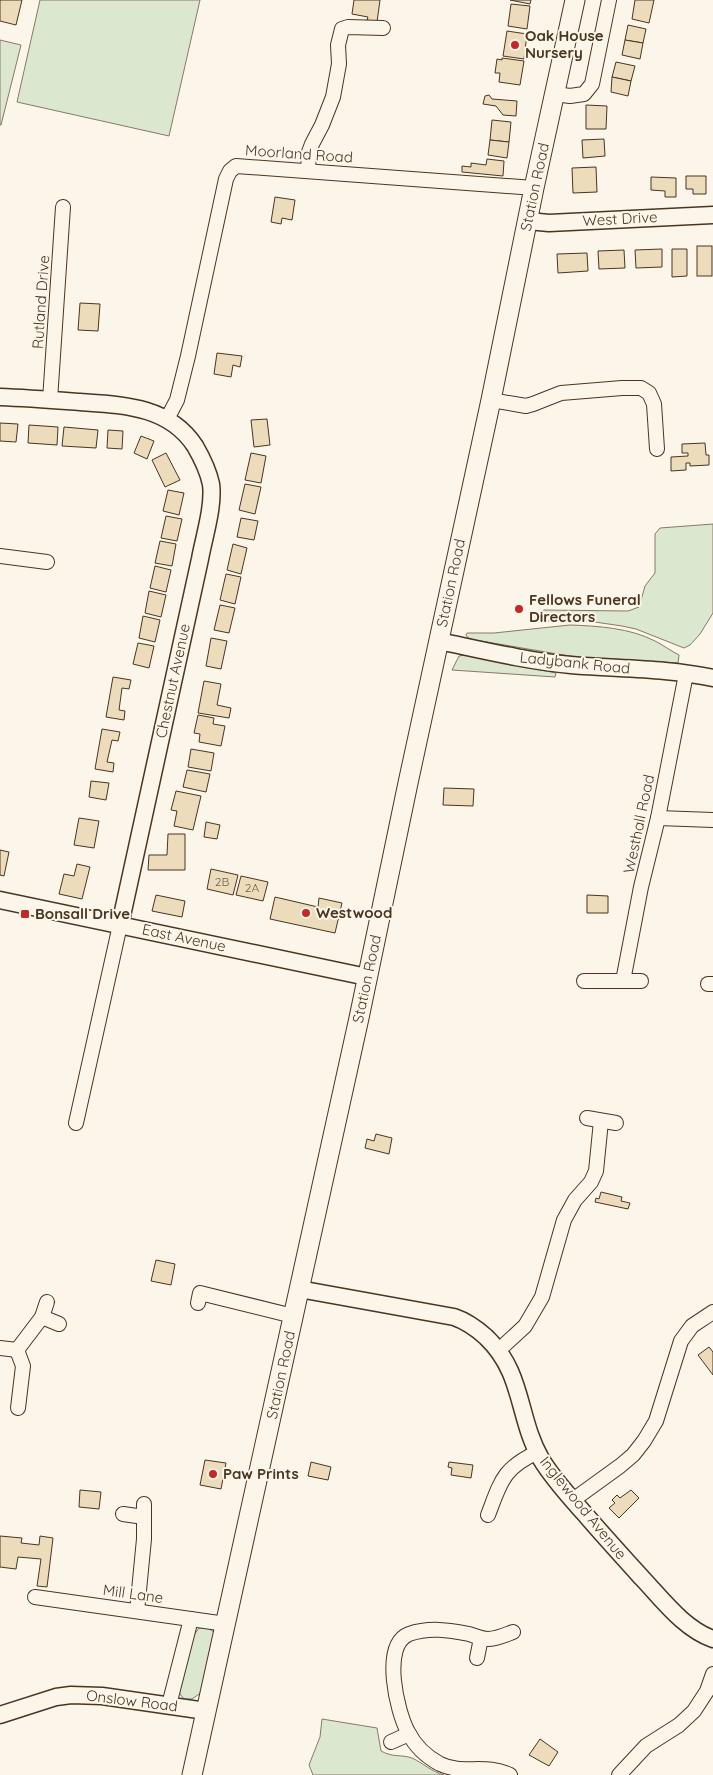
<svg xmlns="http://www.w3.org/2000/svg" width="713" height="1775" viewBox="0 0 713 1775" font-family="Quicksand,sans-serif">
<rect width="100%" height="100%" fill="#fbf6e9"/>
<g fill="#dce7d0" stroke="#887966">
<path d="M40,0H200L169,136L17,102Z"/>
<path d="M0,40L21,45L1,125H0Z"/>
<path d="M713,524V613L700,634L690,645L684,648L636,629L622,626L588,621L556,620L533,623L537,614L544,610L628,611L639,607L645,586L655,573V534L660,528Z"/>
<path d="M570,625C598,626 630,628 655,641C663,645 671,651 679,655L678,663L575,657L475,640L468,638L466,635L467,633H494Z"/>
<path d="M465,655L472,656L556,673L555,677L452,670L459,656Z"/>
<path d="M207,1627L215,1633L205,1690L192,1699H184L180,1694L179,1689L194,1635L199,1628Z"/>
<path d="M322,1719L377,1728L381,1751C394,1758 400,1754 412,1758C423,1763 432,1772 444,1775H313L309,1765L320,1737Z"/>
</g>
<g fill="#ecdcbc" stroke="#4a3520">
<path d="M0,0H22L16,25L0,21Z"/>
<path d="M354,0H380L377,22L367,20L368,17L352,14Z"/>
<path d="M510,0H531L530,4Z"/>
<path d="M635,0H654L649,23L632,19Z"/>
<path d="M511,4L530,6L527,29L508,26Z"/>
<path d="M628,25L646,29L643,43L625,40Z"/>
<path d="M507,31L527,34L524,59L503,56Z"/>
<path d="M625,40L643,43L640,59L622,55Z"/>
<path d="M502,58L524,61L520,85L499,82L500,73H495L497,59L502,60Z"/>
<path d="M616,62L635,66L631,81L612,77Z"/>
<path d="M612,77L631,81L628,96L611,92Z"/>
<path d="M489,95L492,99L517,101L516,116L503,115L496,106L483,104L485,96Z"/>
<path d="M586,105L607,106L606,129H586Z"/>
<path d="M492,120L511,122L509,142L490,140Z"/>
<path d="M604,139L605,156L583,158L582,140Z"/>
<path d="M490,140L509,142L507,158L488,155Z"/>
<path d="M487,159L504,161L503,176L462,172V166L471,167V163L486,165Z"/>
<path d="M596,167L597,192L573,193L572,168Z"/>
<path d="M686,176H706V194H693V189H686Z"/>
<path d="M651,177L676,178V197H665V191L651,190Z"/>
<path d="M275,197L295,200L292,220L282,218L281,224L271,222Z"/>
<rect x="697" y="246" width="15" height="30"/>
<path d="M662,249V267L636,268L635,250Z"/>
<path d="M672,249H687V276L672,277Z"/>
<path d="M624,250L625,268L599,269L598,251Z"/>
<path d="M587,253L588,271L558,273L557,254Z"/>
<path d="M80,303L100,304L98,331L78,330Z"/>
<path d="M217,353L242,356L240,367L233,365L231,377L214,374Z"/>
<path d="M267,419L270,445L254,447L251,420Z"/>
<path d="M0,423L18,424L16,442L0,441Z"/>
<path d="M29,425L58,427L57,445L28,443Z"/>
<path d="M64,427L98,430L96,448L62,446Z"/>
<path d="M108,430L123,431L122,449L107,448Z"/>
<path d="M141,436L154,441L147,459L134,453Z"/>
<path d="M705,443L706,455H709V465L690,466V463H686V470L671,471V457L688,456V453H682V444Z"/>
<path d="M166,453L180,480L165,487L152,460Z"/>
<path d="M251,453L266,456L261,483L245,480Z"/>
<path d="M245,484L261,487L255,514L239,510Z"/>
<path d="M168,490L184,493L179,515L163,511Z"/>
<path d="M166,516L182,519L177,541L161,538Z"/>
<path d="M241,518L258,521L254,540L237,537Z"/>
<path d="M160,541L176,544L172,566L155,563Z"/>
<path d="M233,544L247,548L241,574L227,570Z"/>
<path d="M155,566L171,570L166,592L150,588Z"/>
<path d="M226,574L241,577L235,604L220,600Z"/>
<path d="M149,591L166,595L161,617L145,613Z"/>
<path d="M220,605L235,608L229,633L214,630Z"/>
<path d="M143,616L160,620L155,642L139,638Z"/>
<path d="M211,638L227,641L221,669L206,666Z"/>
<path d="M138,643L154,646L149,668L133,664Z"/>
<path d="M113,677L131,680L129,689L122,688L119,710L125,711L124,720L106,717Z"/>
<path d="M204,681L221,684L217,705L231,708L229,718L198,713Z"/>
<path d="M198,715L214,718L213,724L225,726L221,746L199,742L200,734L194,733Z"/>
<path d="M102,729L120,732L118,741L112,740L107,762L114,763L113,772L95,769Z"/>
<path d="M191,749L214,753L211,771L188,767Z"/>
<path d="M187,770L210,774L206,792L183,787Z"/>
<path d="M91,781L109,783L106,800L89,797Z"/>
<path d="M444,788L474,789L473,806L443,805Z"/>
<path d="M176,791L201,796L193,830L174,826L177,811L171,810Z"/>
<path d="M79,818L99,821L94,848L74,845Z"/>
<path d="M206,822L220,825L217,839L204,837Z"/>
<path d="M168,834H185V870H148L149,855H167Z"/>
<path d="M0,850L9,852L4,876L0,875Z"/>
<path d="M77,864L90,867L82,899L59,894L64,874L74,876Z"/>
<path d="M211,869L238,875L233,895L207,889Z"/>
<path d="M241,876L268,882L263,901L236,895Z"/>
<path d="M156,895L185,901L182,917L152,911Z"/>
<path d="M587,895L608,896V913H587Z"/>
<path d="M275,897L318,907L319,898L342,903L335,933L270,919Z"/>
<path d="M376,1134L392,1138L389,1154L365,1148L367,1139L374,1141Z"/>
<path d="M601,1192L622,1197L621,1201L630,1203L628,1209L595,1202L596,1198L599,1199Z"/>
<path d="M156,1260L175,1264L171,1285L151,1281Z"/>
<path d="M709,1347L713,1352V1375L698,1355Z"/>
<path d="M205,1460L226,1463L221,1489L200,1485Z"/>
<path d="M311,1462L331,1467L328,1480L308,1476Z"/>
<path d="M449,1462L473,1465L471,1478L451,1475L452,1468L448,1467Z"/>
<path d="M80,1490L101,1492L99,1509L79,1507Z"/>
<path d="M631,1490L639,1498L619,1518L609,1508L615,1503L612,1500L617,1495L620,1498Z"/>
<path d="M0,1536L22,1538L21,1543L39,1545L40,1536L53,1538L47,1587L37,1586L41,1559L18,1557L16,1569L0,1567Z"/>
<path d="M540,1739L558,1752L549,1766L529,1755Z"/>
</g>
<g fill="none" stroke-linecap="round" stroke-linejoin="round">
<defs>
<g id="minor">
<path d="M555,94L570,96L584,94L592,84L609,0"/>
<path d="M308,171L309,152L312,144L322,125L333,97L339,64L338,45L342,29L348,27L383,28"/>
<path d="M50,400L63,207"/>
<path d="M491,400L526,406L533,404L561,393L622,388H641L649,393L654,404L657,449"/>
<path d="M167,419L177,400L188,356L226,179L230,171L236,166L534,188"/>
<path d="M0,556L47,562"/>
<path d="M658,818L713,820"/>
<path d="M584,981H641"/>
<path d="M623,981L641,887L658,818L686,674"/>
<path d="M708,984H713"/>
<path d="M587,1118L616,1123"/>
<path d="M76,1123L120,925"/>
<path d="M198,1303L200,1293L293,1316"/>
<path d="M42,1317L59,1324"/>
<path d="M0,1348L17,1350"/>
<path d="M499,1350L525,1326L542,1297L564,1220L575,1200L591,1182L596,1171L601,1121"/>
<path d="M18,1408L23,1366L17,1350L42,1317L47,1302"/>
<path d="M573,1500L620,1466L633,1455L644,1441L656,1421L681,1341L692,1326L713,1312"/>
<path d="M123,1514L144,1517"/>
<path d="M488,1515C501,1481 503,1468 538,1452"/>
<path d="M35,1597L226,1624"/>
<path d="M137,1611L144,1539V1504"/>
<path d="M477,1658L481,1638"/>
<path d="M169,1705L191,1619"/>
<path d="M391,1742L409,1734"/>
<path d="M510,1775C486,1763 463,1775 440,1764C427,1757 415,1746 408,1732C397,1712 381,1645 409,1634C429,1627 449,1630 469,1634C476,1636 481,1639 488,1639C496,1639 505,1635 513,1632"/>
<path d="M619,1775L646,1746L679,1725L694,1711L707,1691L713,1674"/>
</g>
<g id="tertiary">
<path d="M528,221L549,223L713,215"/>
<path d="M0,397C27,398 53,400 80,402C123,405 169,406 195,446C202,458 208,470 211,484C214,506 204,537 200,559L120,925"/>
<path d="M439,641C482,650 527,661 571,665C618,669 667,668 713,678"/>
<path d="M0,900L367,977"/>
<path d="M299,1289L454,1317C466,1321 476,1328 486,1337C524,1373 517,1417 541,1459C553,1479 569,1496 584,1513C603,1535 622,1556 642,1578C662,1599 684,1629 713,1639"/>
<path d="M0,1715L56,1697L71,1695L102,1696L206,1711"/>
</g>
<path id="secondary" d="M192,1775L359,1018L408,783L491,400L534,188L575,0"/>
</defs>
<use href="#minor" stroke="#4a3520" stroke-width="16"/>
<use href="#tertiary" stroke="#4a3520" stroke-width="19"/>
<use href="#secondary" stroke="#4a3520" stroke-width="21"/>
<use href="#minor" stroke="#fbf6e9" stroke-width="14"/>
<use href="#tertiary" stroke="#fbf6e9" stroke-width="16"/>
<use href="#secondary" stroke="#fbf6e9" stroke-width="19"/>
</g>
<g fill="#c62828" stroke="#fbf6e9" stroke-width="2">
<circle cx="515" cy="45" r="5"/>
<circle cx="519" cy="609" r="5"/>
<circle cx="306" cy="913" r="5"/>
<rect x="20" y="909" width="10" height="10" rx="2.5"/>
<circle cx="213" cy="1474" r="5"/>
</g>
<g text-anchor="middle" stroke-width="4" stroke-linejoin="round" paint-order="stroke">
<g font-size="12" fill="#725f47">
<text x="222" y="886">2B</text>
<text x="252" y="892">2A</text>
</g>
<g font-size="15" font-weight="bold" fill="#4a3520" stroke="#fbf6e9" text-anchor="start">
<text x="525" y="41">Oak House<tspan x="525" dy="17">Nursery</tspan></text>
<text x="529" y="605">Fellows Funeral<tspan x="529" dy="17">Directors</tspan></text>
<text x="316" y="918">Westwood</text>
<text x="35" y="919">Bonsall Drive</text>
<text x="223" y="1479">Paw Prints</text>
</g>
<g font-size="15" fill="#4a3520" stroke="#fbf6e9">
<text transform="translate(299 154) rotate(4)" y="5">Moorland Road</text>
<text transform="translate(535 187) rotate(-78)" y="5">Station Road</text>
<text transform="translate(620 219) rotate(-3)" y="5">West Drive</text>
<text transform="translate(41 302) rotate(-86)" y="5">Rutland Drive</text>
<text transform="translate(451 583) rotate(-78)" y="5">Station Road</text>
<text transform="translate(575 663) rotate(6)" y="5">Ladybank Road</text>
<text transform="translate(173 681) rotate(-78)" y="5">Chestnut Avenue</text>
<text transform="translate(639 824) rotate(-78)" y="5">Westhall Road</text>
<text transform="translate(184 938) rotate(12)" y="5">East Avenue</text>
<text transform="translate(367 979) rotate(-78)" y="5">Station Road</text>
<text transform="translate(281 1375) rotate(-78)" y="5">Station Road</text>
<text transform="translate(583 1508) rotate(51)" y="5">Inglewood Avenue</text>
<text transform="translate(133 1594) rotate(8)" y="5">Mill Lane</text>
<text transform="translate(132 1701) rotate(7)" y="5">Onslow Road</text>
</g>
</g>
</svg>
